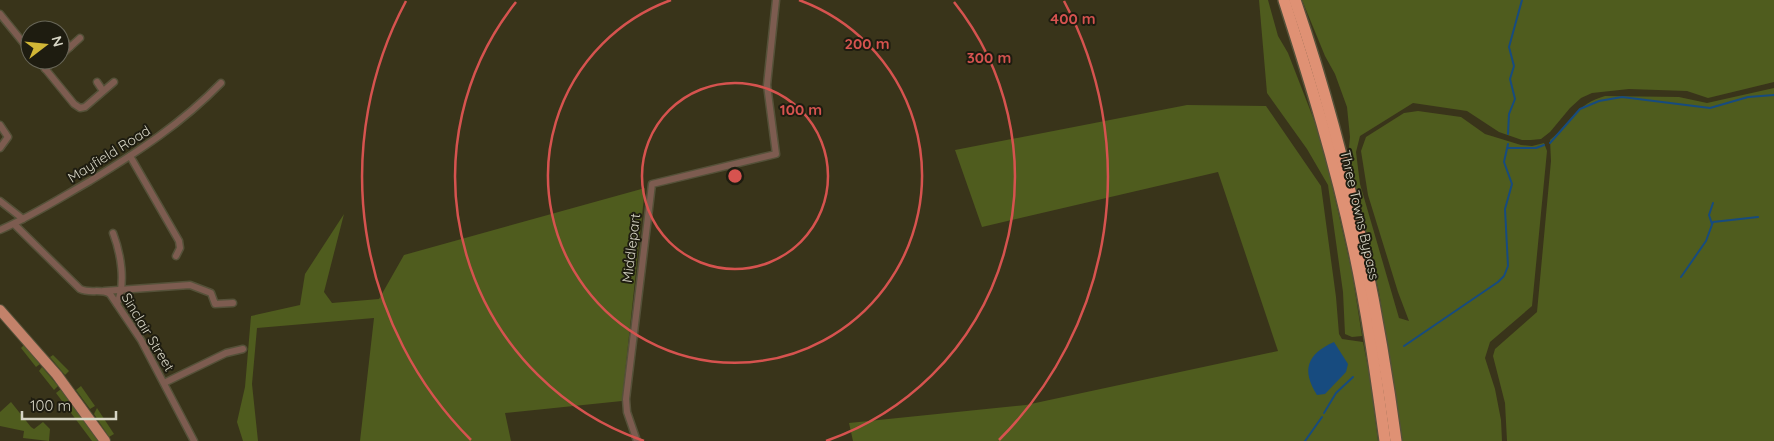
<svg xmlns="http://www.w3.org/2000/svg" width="1774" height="441" viewBox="0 0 1774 441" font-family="Quicksand,sans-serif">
<rect width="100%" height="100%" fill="#39341a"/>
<g fill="#4f5c1e">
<path d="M1259,0H1268L1278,36L1288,53L1321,138L1352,272L1362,336L1352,337L1345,334L1343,292L1328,185L1307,149L1267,93Z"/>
<path d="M1302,0H1774V82L1708,98L1687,91L1629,89L1592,93L1581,98L1570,108L1550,132L1541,139L1531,140H1522L1499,132L1467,111L1413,103L1360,136L1356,152L1360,184L1399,318L1409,321L1398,292L1368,195L1361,151L1366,137L1404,113L1418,111L1461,117L1485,134L1521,145L1532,146L1544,143L1547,151L1532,306L1490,342L1485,358L1495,389L1501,420L1502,441H1402L1379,292L1348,158L1350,137L1347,107L1335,74L1325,56Z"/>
<path d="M1774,88V441H1507L1505,403L1493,356L1495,349L1537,312L1551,161L1550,140C1571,123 1576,104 1605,96L1679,97L1707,103Z"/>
<path d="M1187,105L1266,106L1321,186L1336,297L1339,334L1342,339L1363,342L1370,378L1378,441H853L849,423L1026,405L1278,351L1218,172L982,227L955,150Z"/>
<path d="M645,188L622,401L505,413L511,441H360L374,318L257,328L252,384L258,441H243L237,422L245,387L251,316L300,305L305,274L344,214L324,292L332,303L379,299L404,255Z"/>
<path d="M24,345L40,364L36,367L21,348Z"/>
<path d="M53,355L69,371L65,375L50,357Z"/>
<path d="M42,367L58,386L54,390L39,371Z"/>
<path d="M81,386L95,406L90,409L76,390Z"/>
<path d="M61,389L98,441H92L56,393Z"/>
<path d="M11,402L31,427L34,429L43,422L50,429L49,441L23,438L24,431L0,426V412Z"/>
<path d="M97,408L114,434L109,437L94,414Z"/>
</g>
<path fill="#174b7f" d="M1334,342L1348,364L1346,372L1325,394L1317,395C1301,370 1307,354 1334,342Z"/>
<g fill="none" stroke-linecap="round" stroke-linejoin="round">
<g stroke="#174b7f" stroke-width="2">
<path d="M1508,134L1509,114L1515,99L1510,79L1514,66L1509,47L1522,0"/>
<path d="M1550,143L1580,109L1599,101L1622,97L1710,108L1748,97L1774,95"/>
<path d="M1508,148H1536L1544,145"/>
<path d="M1712,224L1709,215L1713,203"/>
<path d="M1681,277L1706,241L1713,222L1758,217"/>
<path d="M1404,346L1498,282L1504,276L1508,266L1505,209L1512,184L1504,162L1508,144"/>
<path d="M1324,413L1336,393L1353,377"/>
<path d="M1305,441L1322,417"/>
</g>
<defs>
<g id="street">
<path d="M0,14L30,51"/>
<path d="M63,39L70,47"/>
<path d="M60,56L80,38"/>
<path d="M38,60L74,104L80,108L85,107L114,82"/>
<path d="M45,69L55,60"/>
<path d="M97,82L103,91"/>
<path d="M0,125L8,137L0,148"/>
<path d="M130,156L179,241L180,248L176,256"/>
<path d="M0,201L23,219"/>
<path d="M14,224L80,289C90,294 101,288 110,294L141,340L194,441"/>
<path d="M0,230C32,216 60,198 90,181C139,151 181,124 221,83"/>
<path d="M113,233C121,254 126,283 117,304"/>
<path d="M104,291L190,285L211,293L215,304L233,303"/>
<path d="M164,383L226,353L243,349"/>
<path d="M637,441L627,412L626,399L652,184L776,154L767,85L776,0"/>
</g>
<path id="primary" d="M0,310L57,375L105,441"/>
<g id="highway">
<path d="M1284,0C1310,81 1335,162 1353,246C1367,310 1376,376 1385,441"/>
<path d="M1295,0C1344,144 1376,290 1396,441"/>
</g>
</defs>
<use href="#street" stroke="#555139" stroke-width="9"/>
<use href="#primary" stroke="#555139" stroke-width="12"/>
<use href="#highway" stroke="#555139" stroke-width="14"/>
<use href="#street" stroke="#7d5c50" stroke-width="6"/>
<use href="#primary" stroke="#c3826a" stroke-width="10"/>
<use href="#highway" stroke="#df9174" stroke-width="11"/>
</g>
<g fill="none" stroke="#d6534f" stroke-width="2.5">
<circle cx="735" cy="176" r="93"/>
<path d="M799 0A187 187 0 1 1 671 0"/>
<path d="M644 441A280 280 0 0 1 516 2M954 2A280 280 0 0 1 826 441"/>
<path d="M471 440A373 373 0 0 1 406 1M1064 1A373 373 0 0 1 999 440"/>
</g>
<g text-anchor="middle" stroke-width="4" stroke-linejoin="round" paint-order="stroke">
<g font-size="14" fill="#d7d5c5" stroke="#1e1c10">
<text transform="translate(109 154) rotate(-32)" y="5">Mayfield Road</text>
<text transform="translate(1360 215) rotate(77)" y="5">Three Towns Bypass</text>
<text transform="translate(631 248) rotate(-83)" y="5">Middlepart</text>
<text transform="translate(148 332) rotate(59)" y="5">Sinclair Street</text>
</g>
</g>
<circle cx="735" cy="176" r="8" fill="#d6534f" stroke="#1e1c10" stroke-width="2.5"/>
<g font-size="15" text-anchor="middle" font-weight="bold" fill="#d6534f" stroke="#1e1c10" stroke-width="4" stroke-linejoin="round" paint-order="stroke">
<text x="1073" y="24">400 m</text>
<text x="867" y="49">200 m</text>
<text x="989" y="63">300 m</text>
<text x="801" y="115">100 m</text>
</g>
<g transform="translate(45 45) rotate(74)"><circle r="24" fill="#1e1c10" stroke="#686658"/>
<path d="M0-4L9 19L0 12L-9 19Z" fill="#d2b736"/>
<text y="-8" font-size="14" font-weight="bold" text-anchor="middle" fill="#d7d5c5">N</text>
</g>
<path d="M22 411v8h94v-8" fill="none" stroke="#d7d5c5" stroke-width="2.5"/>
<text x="30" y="411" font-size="15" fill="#d7d5c5" stroke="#1e1c10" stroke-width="4" paint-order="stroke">100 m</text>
</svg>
